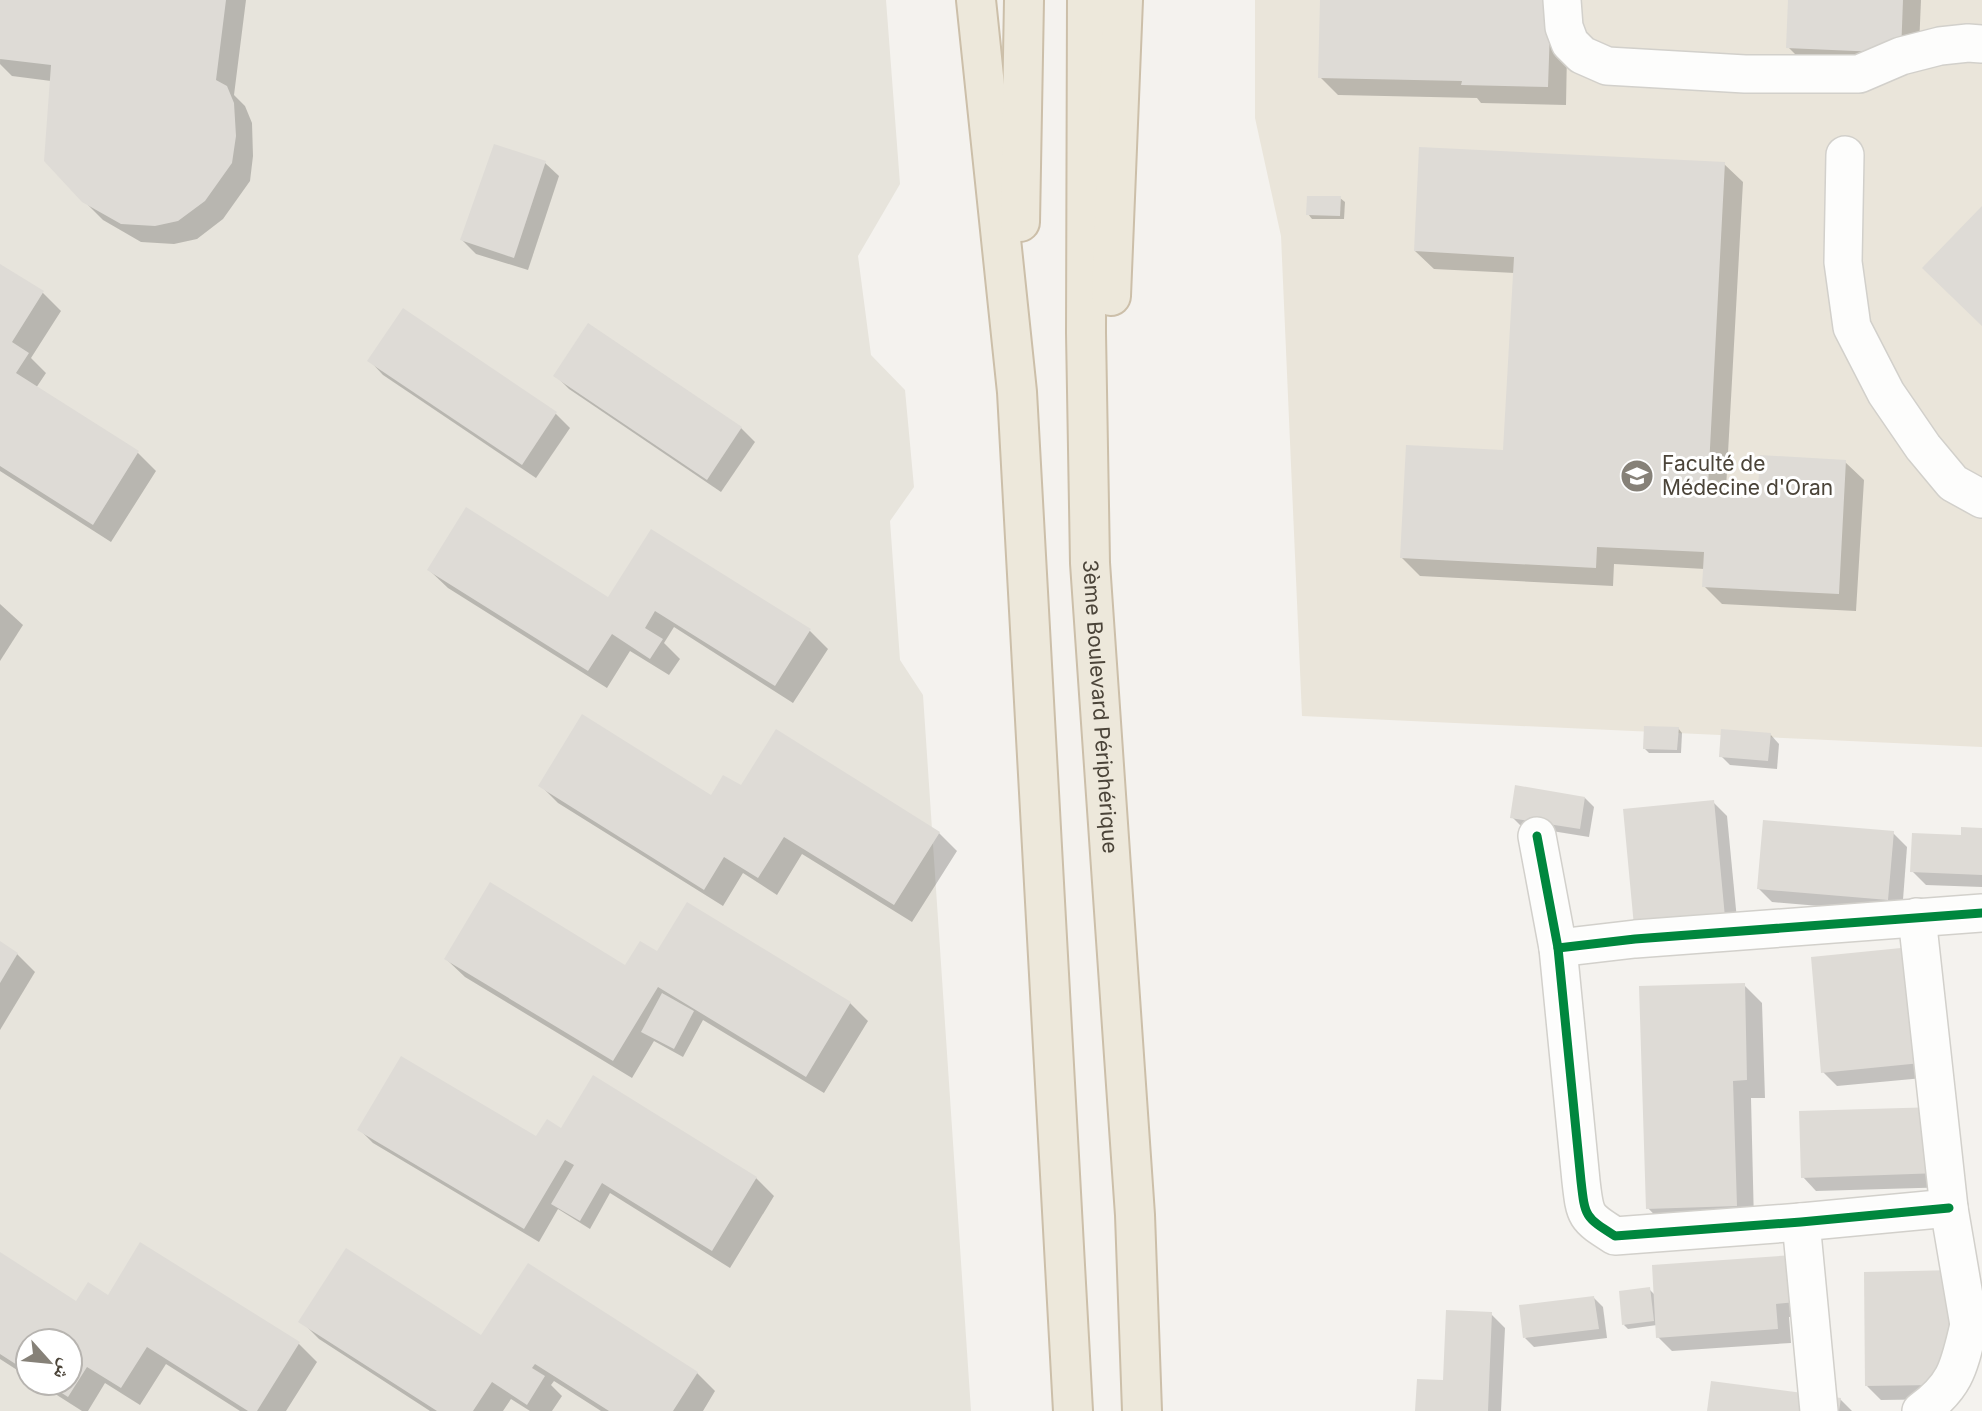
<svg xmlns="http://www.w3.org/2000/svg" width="1982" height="1411" viewBox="0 0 1982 1411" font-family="Inter,'Noto Naskh Arabic',sans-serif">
<rect width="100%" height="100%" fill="#f4f2ee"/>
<path fill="#e7e4dc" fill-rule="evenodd" d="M0,0H886L900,184L858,256L871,355L905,390L914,487L890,521L900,660L923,695L971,1411H0ZM28,1341H70V1383H28Z"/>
<path fill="#eae5da" d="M1255,0H1982V747L1302,716L1281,236L1255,118Z"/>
<g fill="#0003">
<path d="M1,0H246L234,95L245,106L252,123L253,156L250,181L223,219L197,239L174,244L141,242L103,220L84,201L51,81L12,76L0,64Z"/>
<path d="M1322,0H1568L1566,105L1481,103L1477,98L1338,95L1320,77Z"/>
<path d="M1790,0H1921L1918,70L1806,65L1788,47Z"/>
<path d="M545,163L559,176L528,270L476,254L462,240Z"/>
<path d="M1724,164L1743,182L1726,489L1760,490L1845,462L1864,480L1856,611L1722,604L1704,586L1705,569L1614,564L1613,586L1420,576L1402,558L1505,452L1515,273L1434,269L1415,251Z"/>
<path d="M1340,198L1345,202L1344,219H1312L1308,214Z"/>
<path d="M0,266L43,293L61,311L31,358L46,373L36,388L138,453L156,471L111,542L0,471Z"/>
<path d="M403,311L556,414L570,428L536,478L383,375L370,361Z"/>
<path d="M589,325L741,428L755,442L721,492L569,389L555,375Z"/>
<path d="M429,570L810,631L828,649L793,703L674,627L664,643L680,659L669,675L630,651L607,688L448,588Z"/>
<path d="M0,604L23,625L0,661Z"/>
<path d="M1678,728L1682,733L1681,753H1649L1645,749Z"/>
<path d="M1770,734L1779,744L1777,769L1730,765L1721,756Z"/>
<path d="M540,785L712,797L741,788L939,833L957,851L912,922L802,854L777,895L743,873L723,906L558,803Z"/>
<path d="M1585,798L1594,807L1589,837L1521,826L1512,817Z"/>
<path d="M1713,802L1727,816L1738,930L1650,939Z"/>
<path d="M1982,830V887L1926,885L1912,871L1963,837Z"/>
<path d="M1893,833L1907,847L1902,913L1772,902L1758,888Z"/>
<path d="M0,943L17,954L35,972L0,1030Z"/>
<path d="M658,954L850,1003L868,1021L824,1093L703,1020L683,1057L654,1041L632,1078L465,977L446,959L626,967Z"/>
<path d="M1813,959L1934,1077L1837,1086L1823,1072Z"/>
<path d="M1744,985L1762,1003L1765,1098H1751L1754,1223L1666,1227L1648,1208Z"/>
<path d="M594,1077L756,1178L774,1196L730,1268L610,1193L590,1229L558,1209L539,1242L373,1143L359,1129L537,1139L561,1130Z"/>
<path d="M1938,1108L1953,1187L1816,1191L1803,1177Z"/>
<path d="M0,1255L77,1303L108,1297L299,1344L317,1362L286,1411H240L166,1364L140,1405L105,1383L88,1411H82L38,1383H70V1341H28V1377L0,1359Z"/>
<path d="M1792,1257L1809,1316L1789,1317L1791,1343L1672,1351L1658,1337L1657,1325L1628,1329L1624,1325L1649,1289L1656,1296Z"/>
<path d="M529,1265L697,1373L715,1391L703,1411H601L554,1381L551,1385L562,1396L552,1411H530L511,1399L503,1411H430L319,1339L301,1321L482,1338Z"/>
<path d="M1970,1286L1971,1385L1948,1386L1949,1399L1881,1400L1867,1386Z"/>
<path d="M1594,1298L1603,1307L1607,1338L1534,1347L1525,1338Z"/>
<path d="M1491,1314L1505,1328L1501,1411H1417L1445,1382Z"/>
<path d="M1840,1399L1852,1411H1709Z"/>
</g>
<g fill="#dedbd6">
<path d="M0,0H226L216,80L227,86L234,103L236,136L232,163L205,201L178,221L155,226L121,224L82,202L44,161L51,65L0,59Z"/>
<path d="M1320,0H1551L1548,87L1461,85L1462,81L1318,78Z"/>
<path d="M1788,0H1903L1901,53L1786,48Z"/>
<path d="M494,144L546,161L514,258L460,240Z"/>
<path d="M1419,147L1725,162L1708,486L1758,489L1760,455L1846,460L1839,594L1702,587L1704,552L1597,547L1596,568L1400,558L1406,445L1503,450L1514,257L1414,251Z"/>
<path d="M1307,196H1341L1340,216L1306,215Z"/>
<path d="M1982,206V326L1922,268Z"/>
<path d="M0,264L44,291L12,342L29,353L16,373L139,451L93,525L0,466Z"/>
<path d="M403,308L557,412L522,465L367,361Z"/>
<path d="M588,323L742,427L707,480L553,376Z"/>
<path d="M466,507L608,597L651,529L811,629L775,686L655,611L645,628L663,639L650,659L612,634L588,671L427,570Z"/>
<path d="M582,714L711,795L723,775L741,785L776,729L940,832L894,905L784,837L758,878L724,857L704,890L538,786Z"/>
<path d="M1644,726L1679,727L1677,750L1643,749Z"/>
<path d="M1721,729L1771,733L1768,761L1719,757Z"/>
<path d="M1515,785L1585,797L1580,829L1510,818Z"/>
<path d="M1714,800L1725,917L1634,926L1623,809Z"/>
<path d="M1763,820L1894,831L1888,900L1757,889Z"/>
<path d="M1961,827L1982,828V875L1910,872L1912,833L1961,835Z"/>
<path d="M490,882L625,965L640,941L657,951L687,902L851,1002L806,1077L658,987L613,1061L444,959Z"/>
<path d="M0,941L18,953L0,983Z"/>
<path d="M1911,947L1921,1063L1821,1073L1811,957Z"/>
<path d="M1745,983L1747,1080L1733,1081L1737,1206L1646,1209L1639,986Z"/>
<path d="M662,993L694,1011L674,1049L641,1032Z"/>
<path d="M401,1056L536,1136L547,1119L561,1128L593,1075L757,1177L712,1251L602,1183L580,1221L551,1204L574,1165L565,1160L524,1229L357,1130Z"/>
<path d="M1938,1107L1940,1173L1801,1178L1799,1111Z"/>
<path d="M140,1242L300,1342L257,1411H248L147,1347L121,1388L87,1367L68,1397L46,1383H70V1341H28V1372L0,1354V1252L76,1301L88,1282L108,1295Z"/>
<path d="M346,1248L481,1335L528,1263L698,1372L673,1411H609L535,1364L532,1368L545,1376L527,1405L492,1382L473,1411H437L298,1322Z"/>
<path d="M1793,1255L1796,1302L1776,1304L1778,1329L1656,1338L1652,1265Z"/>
<path d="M1957,1270L1958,1372L1935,1385L1865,1386L1864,1272Z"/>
<path d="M1650,1287L1654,1321L1622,1325L1619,1291Z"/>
<path d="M1594,1296L1599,1329L1523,1338L1519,1305Z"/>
<path d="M1446,1310L1492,1312L1488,1411H1415L1417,1379L1443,1380Z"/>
<path d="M1711,1381L1841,1398L1839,1411H1707Z"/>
</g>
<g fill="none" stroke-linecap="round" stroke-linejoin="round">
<defs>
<g id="minor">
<path d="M1562,0L1564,27L1570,43L1582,55L1607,66L1745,74H1859L1901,56L1940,46L1968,43L1982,44"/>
<path d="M1845,155L1843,262L1852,327L1886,393L1923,447L1953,483L1982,499"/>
<path d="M1537,836L1558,948L1581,1181C1585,1217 1585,1217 1615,1236L1801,1222L1949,1208"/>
<path d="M1917,917L1949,1208L1969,1325"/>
<path d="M1558,948L1635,939L1982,913"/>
<path d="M1801,1222L1819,1411"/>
<path d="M1921,1411C1957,1385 1959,1366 1969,1325L1982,1328"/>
</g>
<g id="highway">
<path d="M976,0L1017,392L1073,1411"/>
<path id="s1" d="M1087,0L1086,333L1090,563L1135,1215L1142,1411"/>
<path d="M1020,222L1024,0"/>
<path d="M1111,296L1123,0"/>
</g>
</defs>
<use href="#minor" stroke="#d2d0cb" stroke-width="40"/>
<use href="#highway" stroke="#ccbfa9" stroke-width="42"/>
<use href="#minor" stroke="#fdfdfc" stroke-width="37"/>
<use href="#highway" stroke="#ede8db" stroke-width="38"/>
<defs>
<g id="cycleway">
<path d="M1537,836L1558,948L1581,1181C1585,1217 1585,1217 1615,1236L1801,1222L1949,1208"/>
<path d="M1558,948L1635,939L1982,913"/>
</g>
</defs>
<use href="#cycleway" stroke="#fff" stroke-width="13"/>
<use href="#cycleway" stroke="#00873e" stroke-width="9"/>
</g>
<defs>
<symbol id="university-disc" viewBox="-11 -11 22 22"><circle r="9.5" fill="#868178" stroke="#fff"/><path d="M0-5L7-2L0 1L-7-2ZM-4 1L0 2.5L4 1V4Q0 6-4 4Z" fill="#fff"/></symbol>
</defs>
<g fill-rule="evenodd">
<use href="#university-disc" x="1618" y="457" width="38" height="38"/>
</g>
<g text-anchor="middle" stroke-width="6" stroke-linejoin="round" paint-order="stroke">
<g font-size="21" fill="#4b4439" stroke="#fff" text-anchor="start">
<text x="1662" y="471">Faculté de<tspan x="1662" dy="24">Médecine d'Oran</tspan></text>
</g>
<g font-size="21" fill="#4b4439" stroke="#fff">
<text dy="7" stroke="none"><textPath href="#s1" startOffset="707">3ème Boulevard Périphérique</textPath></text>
</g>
</g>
<g transform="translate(49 1362) rotate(117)"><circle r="33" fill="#ffffff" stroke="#b7b4b0" stroke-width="2"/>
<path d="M0-5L12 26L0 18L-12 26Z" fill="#868178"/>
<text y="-10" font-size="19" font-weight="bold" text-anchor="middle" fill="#4b4439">ش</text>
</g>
</svg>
